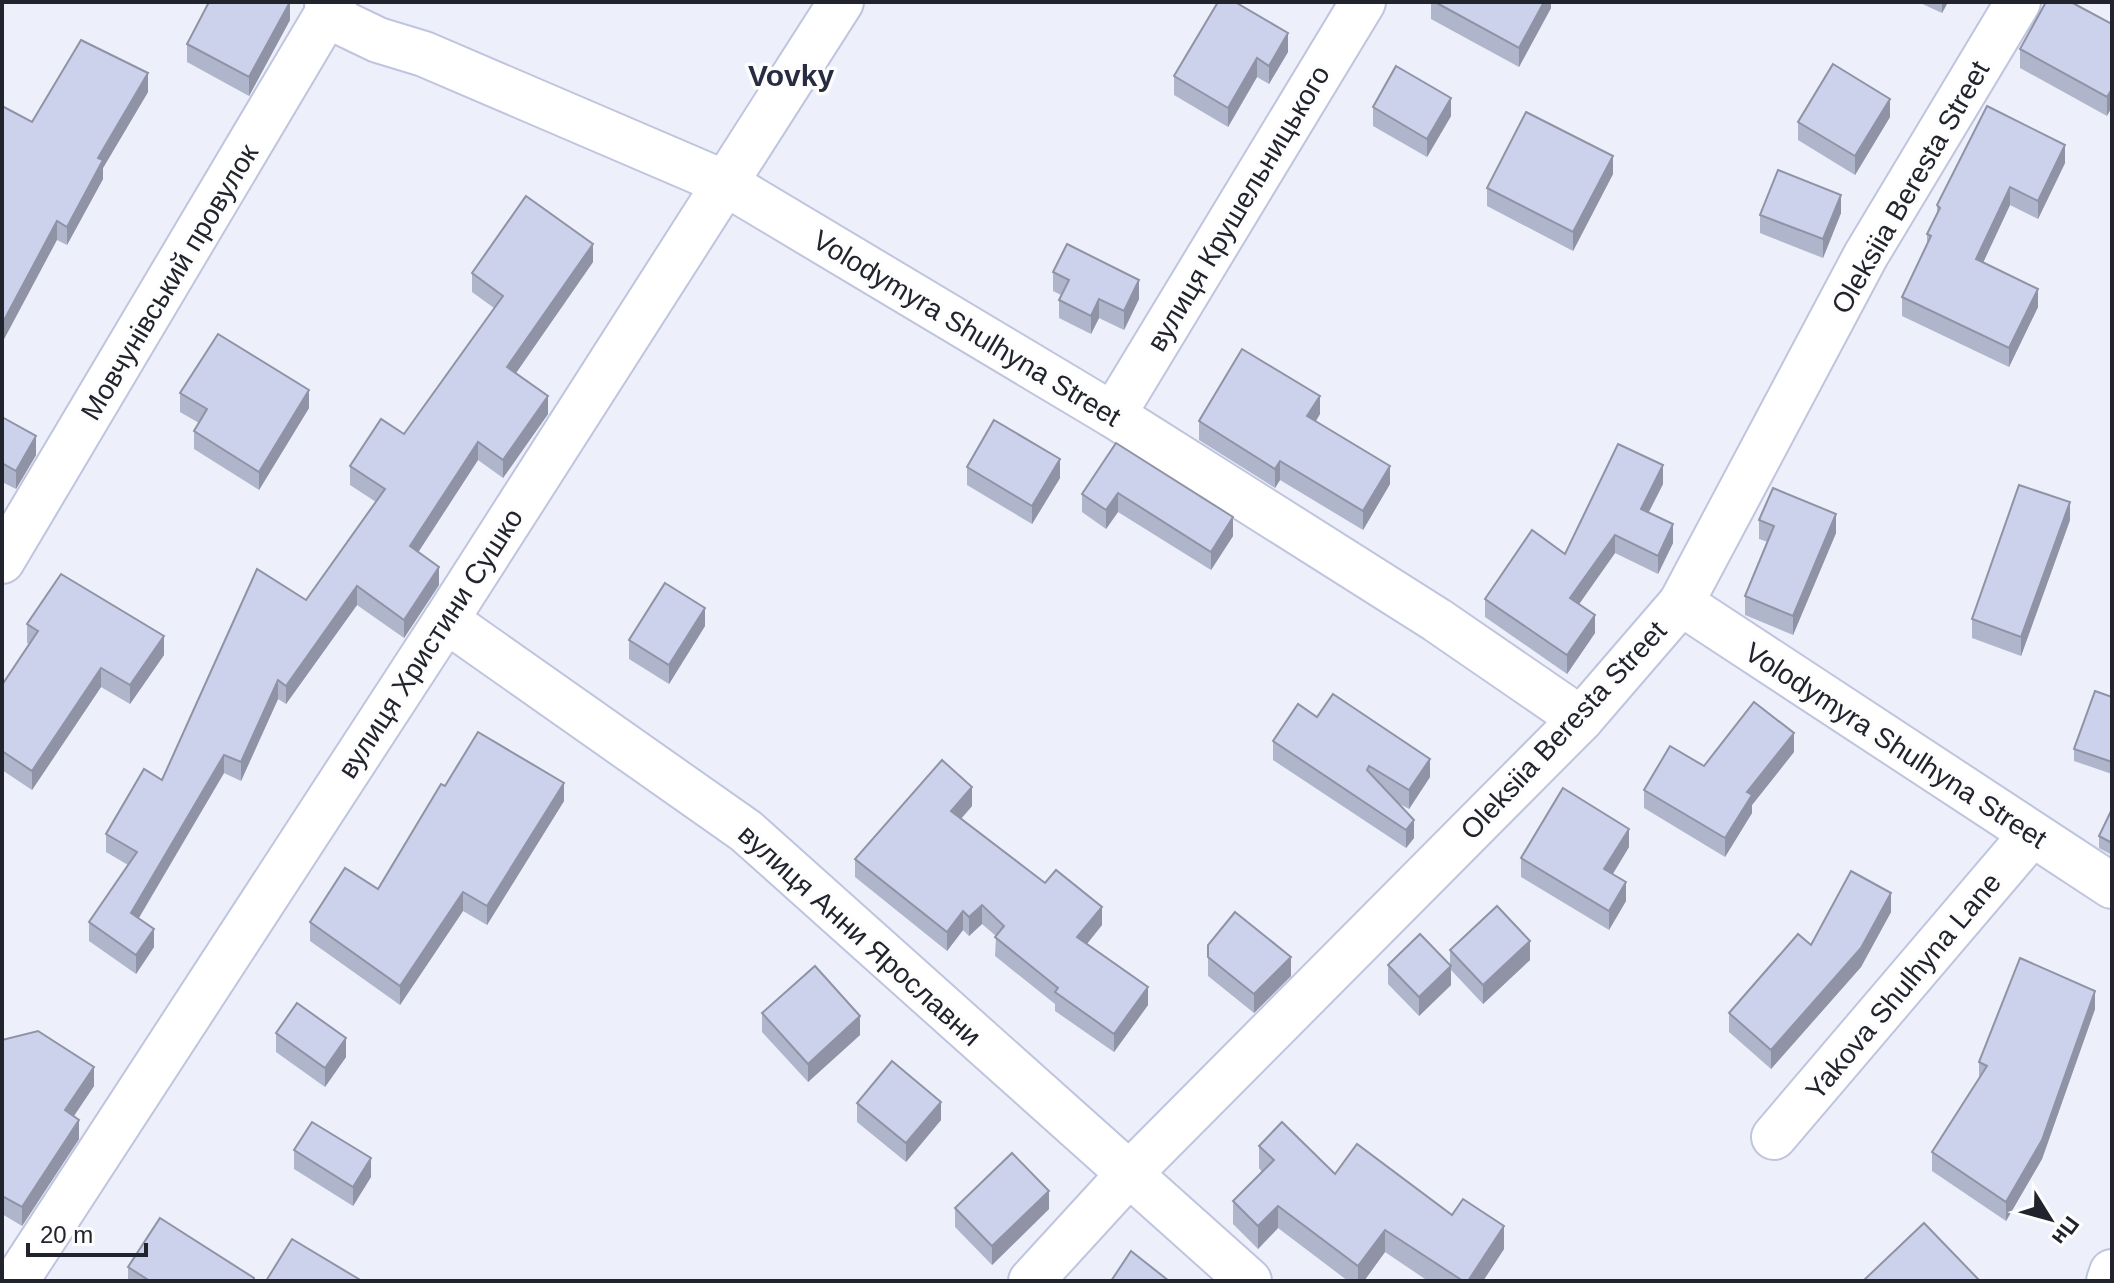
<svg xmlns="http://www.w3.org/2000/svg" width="2114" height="1283" viewBox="0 0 2114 1283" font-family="Helvetica,sans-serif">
<rect width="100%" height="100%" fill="#edeffa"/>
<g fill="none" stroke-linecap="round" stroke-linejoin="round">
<defs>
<g id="street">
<path d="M327,2L328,16L378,40L424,54L725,183L1113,415L1437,620L1581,719"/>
<path d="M1113,415L1363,2"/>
<path d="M2,561L334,2"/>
<path d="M1681,603L2112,886"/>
<path d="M446,620L746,831L1249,1281"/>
<path d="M1774,1137L2032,834"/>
<path d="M16,1281L446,620L841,2"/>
<path d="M1031,1281L1128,1175L1581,719L1681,603L1866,255L2018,2"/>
<path d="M2109,1281L2112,1272"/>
</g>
</defs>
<use href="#street" stroke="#c0c5df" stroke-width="48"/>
<use href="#street" stroke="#fff" stroke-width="44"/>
</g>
<g fill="#afb5cb">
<path d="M1431,2H1551V8L1519,67L1431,19Z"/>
<path d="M1918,2H1948L1942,13Z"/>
<path d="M290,20L249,96L187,62V44Z"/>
<path d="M2112,24L2107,116L2020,68V49Z"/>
<path d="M1288,52L1269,84L1257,77L1228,127L1174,95V76Z"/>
<path d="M148,92L103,168V179L67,245L57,240L32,122Z"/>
<path d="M1373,107L1451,116L1427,157L1373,126Z"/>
<path d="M1890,117L1855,175L1798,140V122Z"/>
<path d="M2065,163L2038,219L2010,205L1983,262L2038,307L2009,367L1902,316V297L1927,245V234L1937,214V205Z"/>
<path d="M1613,174L1573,251L1487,206V188Z"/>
<path d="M1841,213L1823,258L1760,233V215Z"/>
<path d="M593,262L516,373L548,414L503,478L478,460L418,552L439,585L404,638L357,605L286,704L278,699L241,781L224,773L139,918L154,947L136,974L89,941V922L128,865L106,852V834L162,780L306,600L376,502L350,485V466L404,434L494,308L472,292V273Z"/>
<path d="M1053,272L1139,299L1124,330L1099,318L1091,334L1059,318V300L1061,295L1053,291Z"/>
<path d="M180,393L309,408L259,490L194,449V431L199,423L180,412Z"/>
<path d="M1320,414L1316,421L1390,484L1363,530L1280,480L1275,488L1199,440V421Z"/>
<path d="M2,417L36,455L16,489L2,482Z"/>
<path d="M1116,443L1233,536L1211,570L1118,512L1106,529L1082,512V494Z"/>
<path d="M967,467L1060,478L1032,524L967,485Z"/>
<path d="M1663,484L1649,512L1673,543L1658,574L1615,553L1579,604L1595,633L1567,674L1485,617V599L1565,554Z"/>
<path d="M1759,520L1836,533L1793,635L1745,615V596L1768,542L1759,539Z"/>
<path d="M2070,520L2021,656L1972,638V619Z"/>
<path d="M27,624L164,655L130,704L101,687L32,790L2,770V685L29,644L27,643Z"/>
<path d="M705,626L669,684L629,659V640Z"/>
<path d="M2112,628V650H2111V631Z"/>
<path d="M2112,697V774L2074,761V749Z"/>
<path d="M1317,717L1430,777L1409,809L1398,803L1414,838L1406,848L1273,760V741Z"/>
<path d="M1794,752L1752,805V813L1725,857L1644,808V790L1704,766Z"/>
<path d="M445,786L564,801L487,925L463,911L400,1005L310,941V922L378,889Z"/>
<path d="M972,806L961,819L1102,925L1087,944L1148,1005L1114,1052L1055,1011V1004L995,956L996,936L982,924L969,936L963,930L947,951L855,877V859Z"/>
<path d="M2112,809V855L2099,848V836Z"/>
<path d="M1629,847L1613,874L1626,901L1609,930L1521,877V858Z"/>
<path d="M1891,912L1861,967L1771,1069L1729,1032V1013L1811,945Z"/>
<path d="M1208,945L1291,976L1254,1013L1208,976Z"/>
<path d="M1450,950L1530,960L1483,1004L1451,970V985L1419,1016L1388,984V965H1450Z"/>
<path d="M2095,1009L2042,1159L2006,1221L1932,1171V1152L1979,1079V1062Z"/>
<path d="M762,1013L860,1035L808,1082L762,1032Z"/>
<path d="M276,1033L346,1057L325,1087L276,1052Z"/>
<path d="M2,1040L94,1086L74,1116L79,1139L22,1226L2,1214Z"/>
<path d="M857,1103L941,1120L906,1162L857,1122Z"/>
<path d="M1259,1146L1335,1174L1452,1215L1504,1249L1483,1281H1428L1385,1252L1364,1281H1348L1278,1228L1258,1249L1233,1224V1201L1262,1172L1259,1168Z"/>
<path d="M294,1150L371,1177L353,1206L294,1169Z"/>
<path d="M955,1208L1049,1209L992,1265L955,1227Z"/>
<path d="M128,1267L254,1281H128Z"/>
</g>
<g fill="#8f93a5">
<path d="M290,2V20L249,96V77Z"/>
<path d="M1544,2H1551V8L1519,67V48Z"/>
<path d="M1942,2H1948L1942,13Z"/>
<path d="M1288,33V52L1269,84V66Z"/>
<path d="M1257,58V77L1228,127V108Z"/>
<path d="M148,73V92L103,168V179L67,245V227L98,158Z"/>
<path d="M2112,89V107L2107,116V97Z"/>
<path d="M1451,98V116L1427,157V139Z"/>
<path d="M1890,99V117L1855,175V156Z"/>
<path d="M2065,145V163L2038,219V201Z"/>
<path d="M1613,156V174L1573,251V232Z"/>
<path d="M2010,187V205L1976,278V259Z"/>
<path d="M1841,195V213L1823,258V239Z"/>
<path d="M57,221V240L2,343V324Z"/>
<path d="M593,244V262L507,386V367Z"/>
<path d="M1139,280V299L1124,330V311Z"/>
<path d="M2038,289V307L2009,367V348Z"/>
<path d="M1099,299V318L1091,334V316Z"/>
<path d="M309,390V408L259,490V472Z"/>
<path d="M548,396V414L503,478V460Z"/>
<path d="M1320,396V414L1307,435V416Z"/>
<path d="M36,436V455L16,489V471Z"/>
<path d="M478,442V460L410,565V546Z"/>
<path d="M1060,459V478L1032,524V506Z"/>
<path d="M1280,461V480L1275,488V469Z"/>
<path d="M1663,465V484L1641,527V509Z"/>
<path d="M1390,466V484L1363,530V511Z"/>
<path d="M1118,493V512L1106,529V510Z"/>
<path d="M2070,502V520L2021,656V637Z"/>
<path d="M1836,514V533L1793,635V616Z"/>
<path d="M1233,517V536L1211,570V552Z"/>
<path d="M1673,524V543L1658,574V556Z"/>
<path d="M1615,535V553L1570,617V598Z"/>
<path d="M439,567V585L404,638V620Z"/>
<path d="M357,586V605L286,704V686Z"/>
<path d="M705,608V626L669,684V665Z"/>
<path d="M1595,615V633L1567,674V655Z"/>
<path d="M164,636V655L130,704V685Z"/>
<path d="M101,668V687L32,790V771Z"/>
<path d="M278,680V699L241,781V762Z"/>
<path d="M1794,733V752L1752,805V813L1725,857V838L1747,792Z"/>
<path d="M224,755V773L131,931V913Z"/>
<path d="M1430,759V777L1409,809V790Z"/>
<path d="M564,783V801L487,925V906Z"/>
<path d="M972,787V806L951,830V811Z"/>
<path d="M1414,820V838L1406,848V830Z"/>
<path d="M1629,829V847L1604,888V869Z"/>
<path d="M1626,882V901L1609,930V911Z"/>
<path d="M463,892V911L400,1005V986Z"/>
<path d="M1891,893V912L1861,967L1771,1069V1050Z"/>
<path d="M982,905V924L969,936V917Z"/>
<path d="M1102,907V925L1077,956V937Z"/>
<path d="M963,911V930L947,951V932Z"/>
<path d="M154,929V947L136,974V955Z"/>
<path d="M1530,941V960L1483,1004V985Z"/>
<path d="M1291,957V976L1254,1013V994Z"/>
<path d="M1451,966V985L1419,1016V997Z"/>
<path d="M1148,987V1005L1114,1052V1034Z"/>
<path d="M2095,991V1009L2042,1159L2006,1221V1202Z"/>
<path d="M860,1016V1035L808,1082V1064Z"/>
<path d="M346,1038V1057L325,1087V1068Z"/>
<path d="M94,1067V1086L65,1129V1110Z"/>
<path d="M941,1102V1120L906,1162V1143Z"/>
<path d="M79,1120V1139L22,1226V1207Z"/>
<path d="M371,1158V1177L353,1206V1187Z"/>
<path d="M1049,1191V1209L992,1265V1246Z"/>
<path d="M1278,1206V1228L1258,1249V1226Z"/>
<path d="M1504,1226V1249L1483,1281H1468Z"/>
<path d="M1385,1230V1252L1364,1281H1358V1266Z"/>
</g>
<g fill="#ccd2ec" stroke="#8f93a5" stroke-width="2">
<path d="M209,2H290L249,77L187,44Z"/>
<path d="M1218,2H1235L1288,33L1269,66L1257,58L1228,108L1174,76Z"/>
<path d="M1435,2H1544L1519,48Z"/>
<path d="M2046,2H2071L2112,24V89L2107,97L2020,49Z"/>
<path d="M81,40L148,73L98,158L103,160L67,227L57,221L2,324V106L32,122Z"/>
<path d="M1833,64L1890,99L1855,156L1798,122Z"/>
<path d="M1396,66L1451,98L1427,139L1373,107Z"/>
<path d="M1987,106L2065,145L2038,201L2010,187L1976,259L2038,289L2009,348L1902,297L1931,236L1927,234L1940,208L1937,205Z"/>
<path d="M1526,112L1613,156L1573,232L1487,188Z"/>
<path d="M1778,170L1841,195L1823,239L1760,215Z"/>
<path d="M526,196L593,244L507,367L548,396L503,460L478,442L410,546L439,567L404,620L357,586L286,686L278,680L241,762L224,755L131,913L154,929L136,955L89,922L137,852L106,834L144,769L162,780L257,569L306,600L385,489L350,466L381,419L404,434L503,296L472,273Z"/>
<path d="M1067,244L1139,280L1124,311L1099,299L1091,316L1059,300L1069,280L1053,272Z"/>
<path d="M218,334L309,390L259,472L194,431L207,409L180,393Z"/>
<path d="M1242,349L1320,396L1307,416L1390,466L1363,511L1280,461L1275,469L1199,421Z"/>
<path d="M2,417L36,436L16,471L2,463Z"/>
<path d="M994,420L1060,459L1032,506L967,467Z"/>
<path d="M1116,443L1233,517L1211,552L1118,493L1106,510L1082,494Z"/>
<path d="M1618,444L1663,465L1641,509L1673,524L1658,556L1615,535L1570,598L1595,615L1567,655L1485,599L1532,530L1565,554Z"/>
<path d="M2019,485L2070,502L2021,637L1972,619Z"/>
<path d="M1773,488L1836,514L1793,616L1745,596L1774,526L1759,520Z"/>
<path d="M61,574L164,636L130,685L101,668L32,771L2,751V685L38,631L27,624Z"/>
<path d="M665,583L705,608L669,665L629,640Z"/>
<path d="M2095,691L2112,697V762L2074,749Z"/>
<path d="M1333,694L1430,759L1409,790L1369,766L1367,770L1414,820L1406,830L1273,741L1298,704L1317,717Z"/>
<path d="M1754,702L1794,733L1747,792L1752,795L1725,838L1644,790L1670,746L1704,766Z"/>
<path d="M478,732L564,783L487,906L463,892L400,986L310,922L345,868L378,889L441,784L445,786Z"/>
<path d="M942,760L972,787L951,811L1045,883L1056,870L1102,907L1077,937L1148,987L1114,1034L1055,992L1058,988L995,937L1004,926L982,905L969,917L963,911L947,932L855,859Z"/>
<path d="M1563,788L1629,829L1604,869L1626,882L1609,911L1521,858Z"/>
<path d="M2112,809V843L2099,836Z"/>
<path d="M1851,871L1891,893L1861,948L1771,1050L1729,1013L1798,934L1811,945Z"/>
<path d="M1497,906L1530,941L1483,985L1450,950Z"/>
<path d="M1235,912L1291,957L1254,994L1208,957V945Z"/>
<path d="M1420,934L1451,966L1419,997L1388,965Z"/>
<path d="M2020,958L2095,991L2042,1140L2006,1202L1932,1152L1987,1066L1979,1062Z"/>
<path d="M815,966L860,1016L808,1064L762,1013Z"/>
<path d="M297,1003L346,1038L325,1068L276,1033Z"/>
<path d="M38,1031L94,1067L65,1110L79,1120L22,1207L2,1196V1040Z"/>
<path d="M892,1061L941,1102L906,1143L857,1103Z"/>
<path d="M312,1122L371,1158L353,1187L294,1150Z"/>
<path d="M1282,1122L1335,1174L1357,1144L1452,1215L1463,1199L1504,1226L1468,1281H1463L1385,1230L1358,1266L1278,1206L1258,1226L1233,1201L1274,1160L1259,1146Z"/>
<path d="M1012,1153L1049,1191L992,1246L955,1208Z"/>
<path d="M160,1218L254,1278L253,1281H150L128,1267Z"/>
<path d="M1924,1223L1980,1281H1863Z"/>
<path d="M292,1239L362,1281H266Z"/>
<path d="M1131,1251L1169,1281H1111Z"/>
</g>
<g text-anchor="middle" stroke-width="7" stroke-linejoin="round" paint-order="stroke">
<g font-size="28" fill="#22242d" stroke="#fdfdfd">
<text transform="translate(1910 187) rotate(-60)" y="10">Oleksiia Beresta Street</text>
<text transform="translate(1238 208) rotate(-59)" y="10">вулиця Крушельницького</text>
<text transform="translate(169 282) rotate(-59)" y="10">Мовчунівський провулок</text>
<text transform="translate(967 328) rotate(31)" y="10">Volodymyra Shulhyna Street</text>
<text transform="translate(430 643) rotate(-57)" y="10">вулиця Христини Сушко</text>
<text transform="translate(1563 730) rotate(-47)" y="10">Oleksiia Beresta Street</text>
<text transform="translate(1896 745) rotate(33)" y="10">Volodymyra Shulhyna Street</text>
<text transform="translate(860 935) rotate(42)" y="10">вулиця Анни Ярославни</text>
<text transform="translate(1903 986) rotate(-50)" y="10">Yakova Shulhyna Lane</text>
</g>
<g font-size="30" font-weight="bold" fill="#282c40" stroke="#fdfdfd">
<text x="791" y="86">Vovky</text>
</g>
</g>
<rect width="2114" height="1283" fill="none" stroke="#22242d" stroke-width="8"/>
<g transform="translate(2050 1219) rotate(127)" stroke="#fdfdfd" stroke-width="6" paint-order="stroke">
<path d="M0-6L14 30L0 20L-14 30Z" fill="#22242d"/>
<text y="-12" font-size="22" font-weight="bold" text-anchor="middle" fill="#22242d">Пн</text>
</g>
<path d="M28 1243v12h118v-12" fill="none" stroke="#22242d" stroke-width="4"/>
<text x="40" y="1243" font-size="24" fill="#22242d" stroke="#fdfdfd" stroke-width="6" paint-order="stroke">20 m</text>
</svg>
